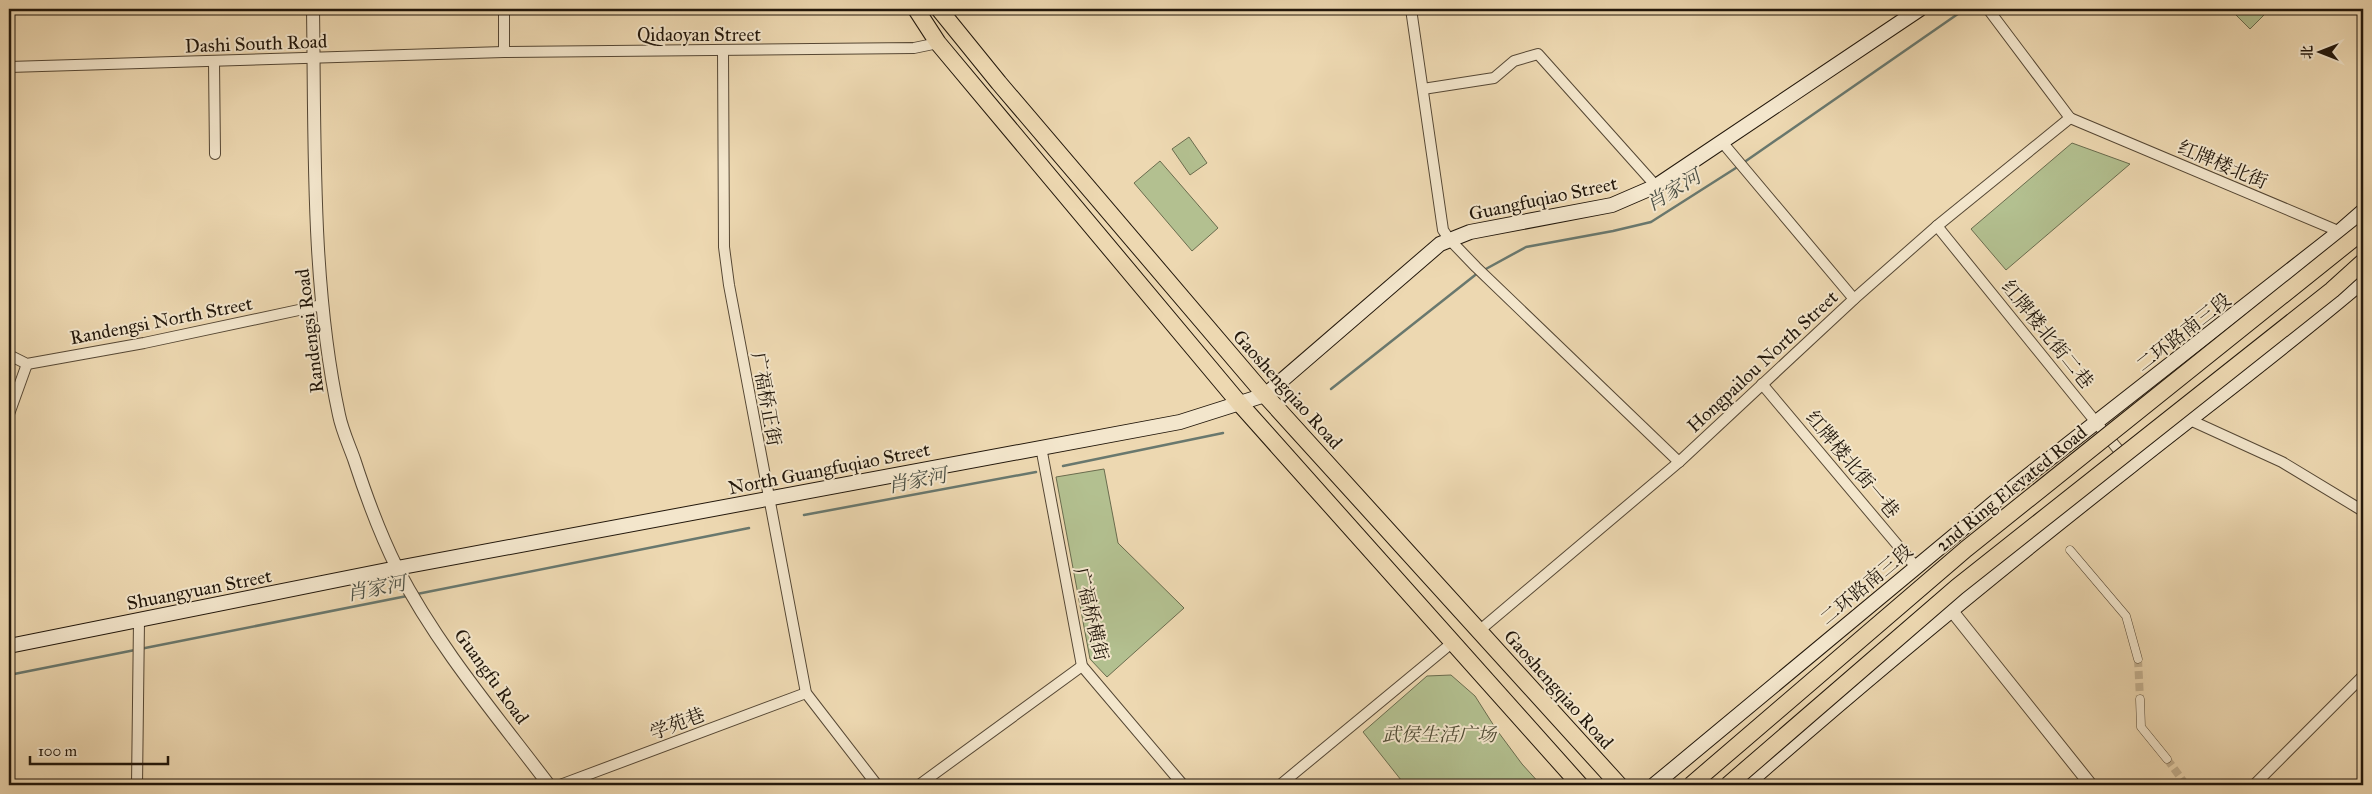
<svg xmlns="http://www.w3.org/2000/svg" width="2372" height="794" viewBox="0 0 2372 794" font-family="'IM FELL Great Primer','Noto Serif SC',serif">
<rect width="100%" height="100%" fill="#edd8b1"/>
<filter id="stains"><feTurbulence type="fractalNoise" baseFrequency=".004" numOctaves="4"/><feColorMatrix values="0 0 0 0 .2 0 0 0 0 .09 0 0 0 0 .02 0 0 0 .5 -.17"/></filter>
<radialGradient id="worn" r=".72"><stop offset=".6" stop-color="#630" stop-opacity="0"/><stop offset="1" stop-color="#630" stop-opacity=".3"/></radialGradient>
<g fill="#b3c090" stroke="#6a6c4e">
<path d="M545,9H581V12L546,14Z"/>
<path d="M2230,9H2270L2250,29Z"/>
<path d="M1189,137L1207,163L1190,175L1172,149Z"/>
<path d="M2072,143L2130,164L2006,270L1971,229Z"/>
<path d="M1160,161L1218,228L1192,251L1134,183Z"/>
<path d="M1104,469L1118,543L1184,608L1107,677L1090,659L1056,477Z"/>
<path d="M1451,675L1475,696L1496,729L1522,764L1541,785H1405L1363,732L1427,676Z"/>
</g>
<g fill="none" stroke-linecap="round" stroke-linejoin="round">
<g stroke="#69786e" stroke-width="2.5">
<path d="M1743,163L1965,9"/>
<path d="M1484,270L1526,247L1613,231L1651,222L1739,166"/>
<path d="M1331,389L1479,272"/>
<path d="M1063,466L1223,433"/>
<path d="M804,515L1036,472"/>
<path d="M417,594L749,528"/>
<path d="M140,649L407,596"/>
<path d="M9,675L135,650"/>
</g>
<g stroke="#c4b190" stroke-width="8" stroke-dasharray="8 4" stroke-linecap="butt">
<path d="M2138,659L2140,699"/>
<path d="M2167,759L2186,785"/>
</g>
<defs>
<g id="pedestrian">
<path d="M2070,550L2126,616L2138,659"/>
<path d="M2140,699L2141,727L2167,759"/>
</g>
<g id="minor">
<path d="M504,9V52L914,48L938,43"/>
<path d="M1411,9L1443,230L1449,239L1476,267L1679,462"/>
<path d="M1988,9L2070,118"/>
<path d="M723,51L724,247L729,285L806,693L877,785"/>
<path d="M214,62L215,154"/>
<path d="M9,67L504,52"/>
<path d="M1423,89L1494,78L1514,61L1538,54L1656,186"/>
<path d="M2070,118L2343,233"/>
<path d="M1722,142L1854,299"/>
<path d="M1937,226L2125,458"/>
<path d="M9,355L27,364L144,343L322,305"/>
<path d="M1762,384L1916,567"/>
<path d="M9,414L27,364"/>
<path d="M2190,420L2282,462L2363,511"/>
<path d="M1041,447L1082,666L1183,785"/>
<path d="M1480,630L1679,462L1854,299L1937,226L2070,118"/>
<path d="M137,785L139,621"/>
<path d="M560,785L806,693"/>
<path d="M919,785L1082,666"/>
<path d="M1280,785L1453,642"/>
<path d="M2254,785L2363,676"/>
</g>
<g id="tertiary">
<path d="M313,9C315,142 311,285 339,415C342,430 349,445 354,459C366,496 380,534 397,568C438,647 496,715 549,785"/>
<path d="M1952,611L2091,785"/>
</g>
<g id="secondary">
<path d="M9,646L397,568L1180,422L1265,395L1440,244L1470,232L1612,205L1656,186L1920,9"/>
<path d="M1654,785L2002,496L2339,232L2363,211"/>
<path d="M1746,785C1871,675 2000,569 2131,466C2209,404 2288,345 2363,281"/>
</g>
<g id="primary">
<path d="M916,9L938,43L1240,404L1580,785"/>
<path d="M939,9L999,83L1265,395L1619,785"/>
</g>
</defs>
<use href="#pedestrian" stroke="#554734" stroke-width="9"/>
<use href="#minor" stroke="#554734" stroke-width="12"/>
<use href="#tertiary" stroke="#554734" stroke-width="14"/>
<use href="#secondary" stroke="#22170b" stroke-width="16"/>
<use href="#primary" stroke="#22170b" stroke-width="18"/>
<use href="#pedestrian" stroke="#f3e6cc" stroke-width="8"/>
<use href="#minor" stroke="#f3e6cc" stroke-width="10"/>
<use href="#tertiary" stroke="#f3e6cc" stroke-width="12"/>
<use href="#secondary" stroke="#f3e6cc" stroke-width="14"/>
<use href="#primary" stroke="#edd8b1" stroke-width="16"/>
<defs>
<g id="trunk-bridge">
<path d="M1691,785L1966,549L2363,231"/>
<path d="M1728,785L1957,587L2332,290L2363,262"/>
</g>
</defs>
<use href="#trunk-bridge" stroke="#22170b" stroke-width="18" stroke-linecap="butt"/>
<use href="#trunk-bridge" stroke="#edd8b1" stroke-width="16"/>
</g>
<g text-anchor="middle" stroke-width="4" stroke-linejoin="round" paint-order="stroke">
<g font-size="19" fill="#22170b" stroke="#f3e6cc">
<text x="699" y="41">Qidaoyan Street</text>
<text transform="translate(256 43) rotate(-2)" y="7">Dashi South Road</text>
<text transform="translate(2223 164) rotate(23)" y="7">红牌楼北街</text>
<text transform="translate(1543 198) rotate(-12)" y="7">Guangfuqiao Street</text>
<text transform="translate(161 320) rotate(-11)" y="7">Randengsi North Street</text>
<text transform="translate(309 331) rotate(-97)" y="7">Randengsi Road</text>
<text transform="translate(2183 332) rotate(-38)" y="7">二环路南三段</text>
<text transform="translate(2048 334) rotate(51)" y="7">红牌楼北街二巷</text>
<text transform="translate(1762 361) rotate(-43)" y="7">Hongpailou North Street</text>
<text transform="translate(1288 389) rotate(48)" y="7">Gaoshengqiao Road</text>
<text transform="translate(767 399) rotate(80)" y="7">广福桥正街</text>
<text transform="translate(1853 464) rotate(50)" y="7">红牌楼北街一巷</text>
<text transform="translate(829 468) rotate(-11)" y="7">North Guangfuqiao Street</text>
<text transform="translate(2011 488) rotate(-39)" y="7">2nd Ring Elevated Road</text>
<text transform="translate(1866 584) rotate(-40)" y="7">二环路南三段</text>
<text transform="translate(199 589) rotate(-11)" y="7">Shuangyuan Street</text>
<text transform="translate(1092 614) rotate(77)" y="7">广福桥横街</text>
<text transform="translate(492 676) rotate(54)" y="7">Guangfu Road</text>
<text transform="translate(1559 689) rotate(48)" y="7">Gaoshengqiao Road</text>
<text transform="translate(677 723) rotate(-21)" y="7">学苑巷</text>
</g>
<g font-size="19" font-style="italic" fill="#4e4a33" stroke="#f3e6cc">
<text x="1439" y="741">武侯生活广场</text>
</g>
<g font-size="20" font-style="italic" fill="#4c5045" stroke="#f3e6cc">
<text transform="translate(1673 190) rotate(-31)" y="7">肖家河</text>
<text transform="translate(917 480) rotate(-11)" y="7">肖家河</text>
<text transform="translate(376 588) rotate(-11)" y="7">肖家河</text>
</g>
</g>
<rect width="2372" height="794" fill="none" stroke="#edd8b1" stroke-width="30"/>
<rect x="10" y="10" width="2352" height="774" fill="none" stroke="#22170b" stroke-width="2.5"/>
<rect x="15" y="15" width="2342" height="764" fill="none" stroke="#22170b"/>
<g transform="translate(2320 52) rotate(270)" stroke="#f3e6cc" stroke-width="4" paint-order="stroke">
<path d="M0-4L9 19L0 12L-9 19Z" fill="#22170b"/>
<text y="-8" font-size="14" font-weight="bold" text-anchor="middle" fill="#22170b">北</text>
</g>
<path d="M30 756v8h138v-8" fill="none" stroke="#22170b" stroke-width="2.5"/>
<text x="38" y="756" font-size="15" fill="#22170b" stroke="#f3e6cc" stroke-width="4" paint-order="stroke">100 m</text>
<rect width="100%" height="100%" filter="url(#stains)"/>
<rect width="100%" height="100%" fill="url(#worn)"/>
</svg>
